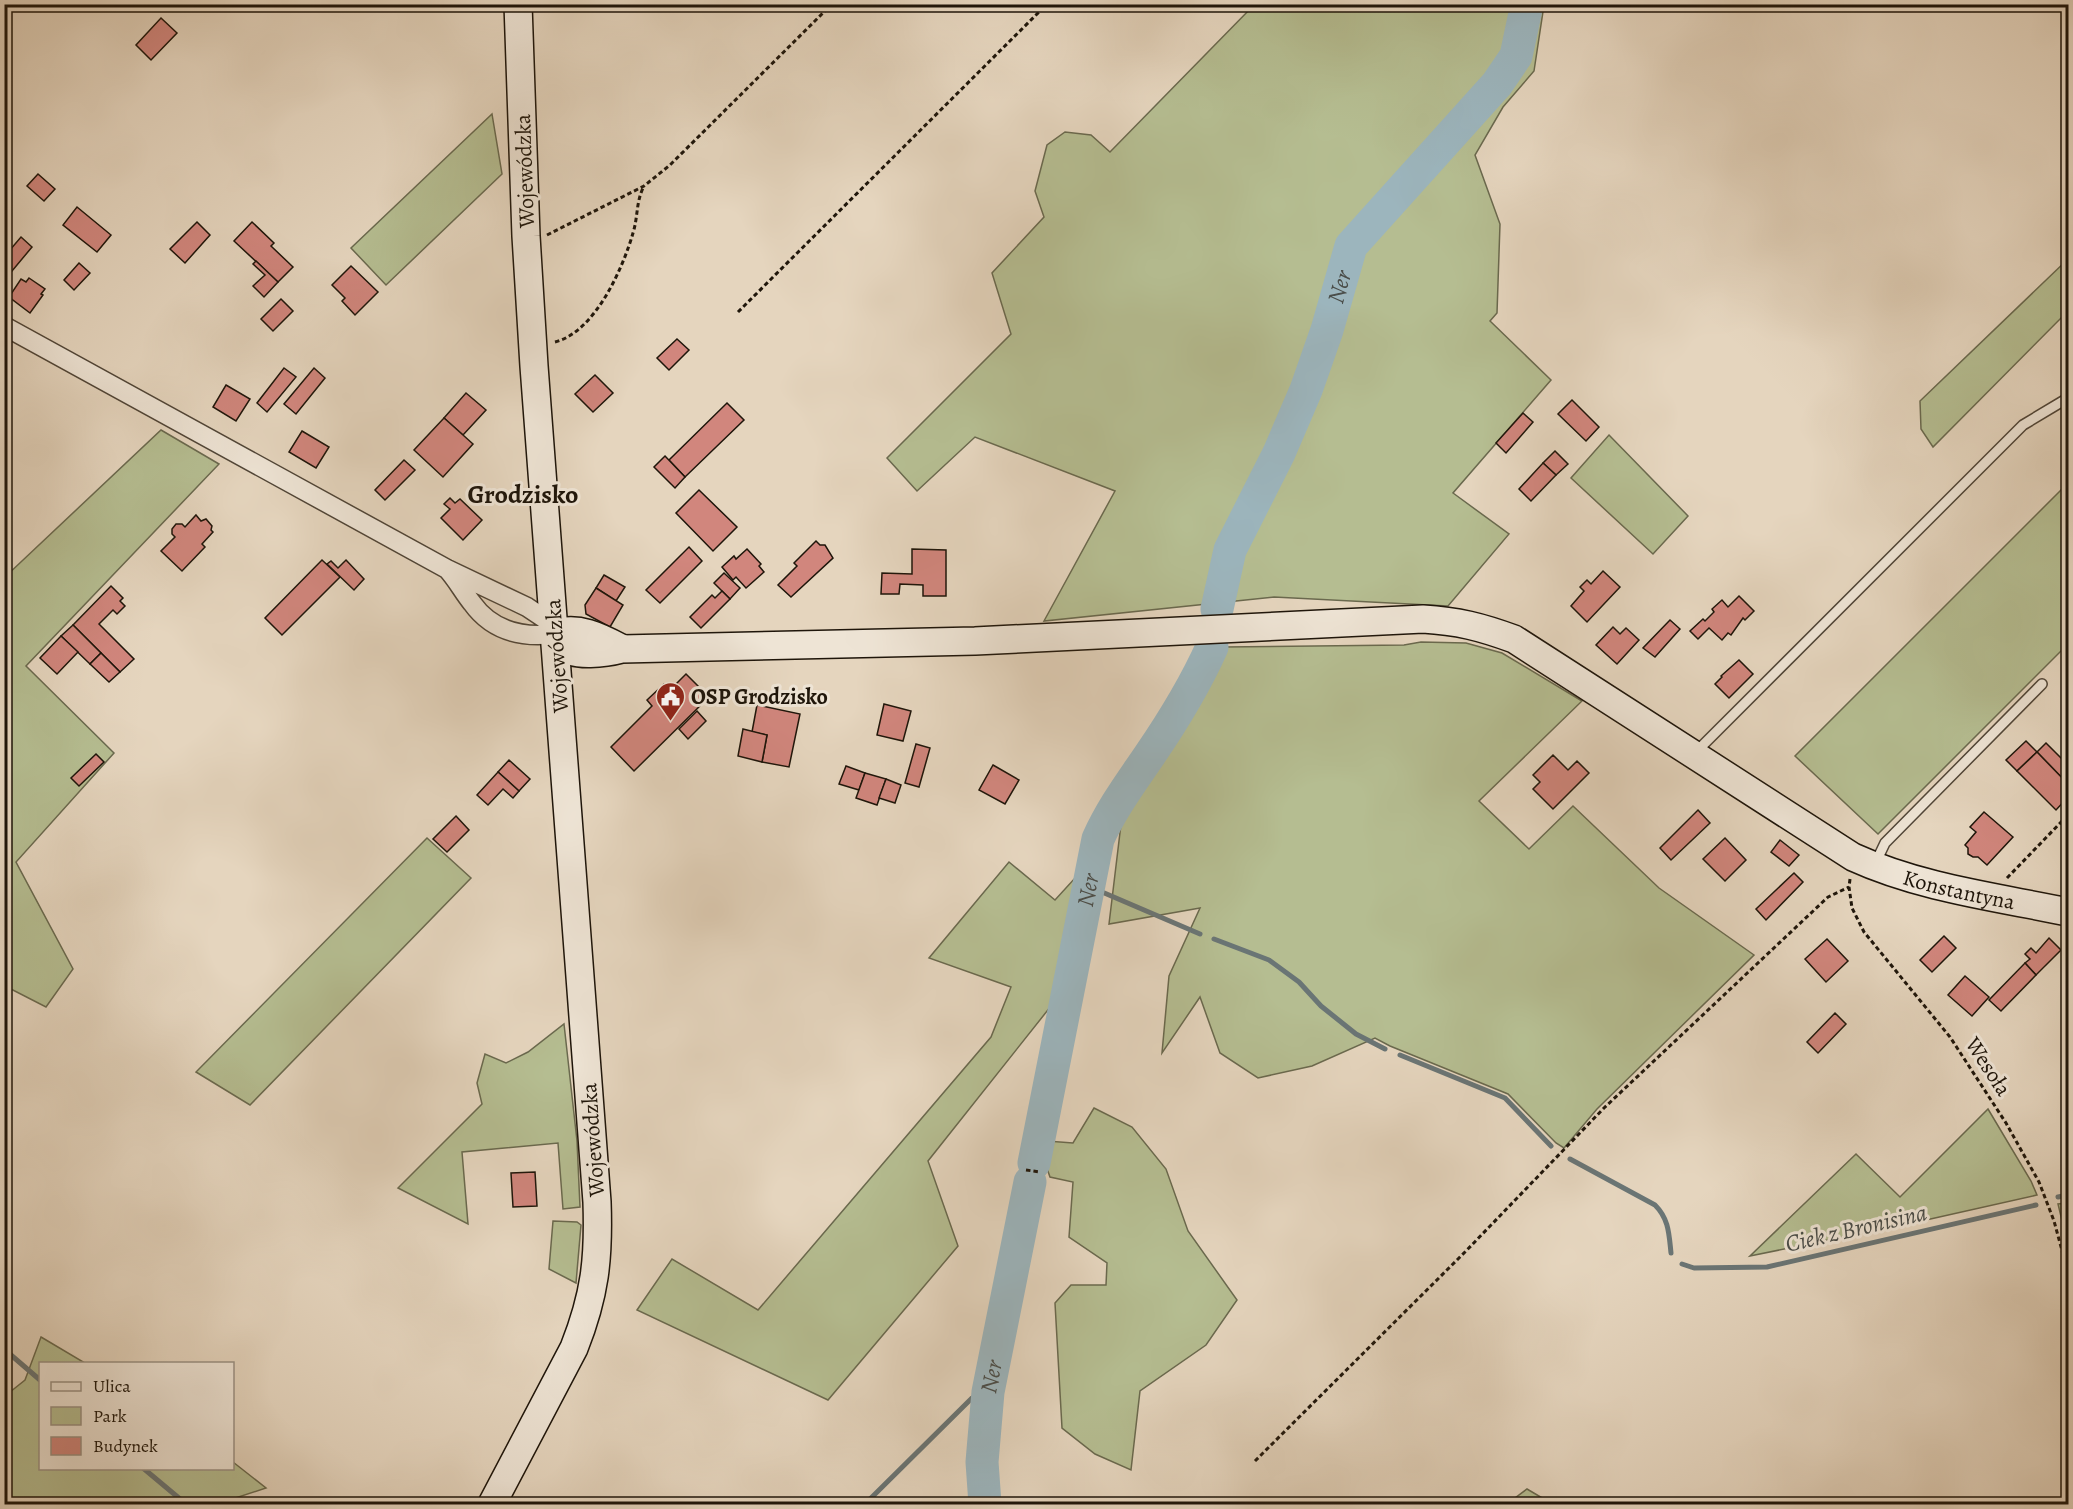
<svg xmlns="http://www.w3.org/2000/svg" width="2073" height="1509" viewBox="0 0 2073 1509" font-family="Alegreya,serif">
<rect width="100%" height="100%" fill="#e5d5be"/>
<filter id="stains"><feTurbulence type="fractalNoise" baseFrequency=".00333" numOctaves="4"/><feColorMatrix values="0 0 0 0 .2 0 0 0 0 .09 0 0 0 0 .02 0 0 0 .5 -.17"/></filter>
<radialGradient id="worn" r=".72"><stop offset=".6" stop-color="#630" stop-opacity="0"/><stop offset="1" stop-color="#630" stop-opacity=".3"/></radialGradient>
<g fill="#b5bd91" stroke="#6a694e" stroke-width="1.5">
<path d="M1254,5H1544L1534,71L1503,107L1475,155L1500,224L1497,313L1490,321L1551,380L1453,493L1509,534L1448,606L1274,597L1044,621L1115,491L975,437L917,491L887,458L1011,334L992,273L1044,217L1035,191L1047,145L1065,132L1091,135L1110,152Z"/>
<path d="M492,114L502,174L386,285L351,248Z"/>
<path d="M2068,259V311L1933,447L1921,429L1920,401Z"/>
<path d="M161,430L219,464L26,666L114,753L16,862L73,969L46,1007L5,986V577Z"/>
<path d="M1609,435L1688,516L1653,554L1571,478Z"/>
<path d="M2068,483V644L1878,834L1795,756Z"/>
<path d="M1421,642L1466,643L1502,653L1582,701L1479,801L1529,849L1573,806L1659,888L1754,955L1597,1109L1564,1148L1556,1143L1508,1094L1390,1046L1375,1038L1312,1066L1258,1078L1220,1053L1200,997L1162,1053L1169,976L1200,908L1109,924L1122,816L1223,647L1404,645Z"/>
<path d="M427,838L471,878L250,1105L196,1072Z"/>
<path d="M1009,862L1055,900L1086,866L1055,1001L928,1161L958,1246L828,1400L637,1310L672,1259L758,1310L991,1037L1011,987L929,958Z"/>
<path d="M564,1024L577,1141L580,1207L563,1209L558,1143L462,1152L468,1224L398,1188L482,1104L477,1083L485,1054L506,1063L528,1052Z"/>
<path d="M1094,1108L1132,1127L1166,1169L1188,1231L1237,1300L1206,1345L1140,1391L1131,1470L1095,1454L1062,1428L1055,1303L1071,1285H1106L1107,1263L1069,1237L1073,1182L1050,1177L1042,1154L1047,1141L1073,1143Z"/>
<path d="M1988,1109L2031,1181L2037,1195L1926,1220L1750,1256L1856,1154L1900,1197Z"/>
<path d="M2068,1203V1246L2058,1204Z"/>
<path d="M553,1221L577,1222L581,1225L576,1283L549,1269Z"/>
<path d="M41,1337L85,1363L40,1364V1468H232L233,1462L266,1488L217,1504H5V1396L25,1380Z"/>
<path d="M1527,1489L1544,1499L1540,1504H1507Z"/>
</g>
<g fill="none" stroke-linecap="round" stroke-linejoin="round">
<g stroke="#6a7575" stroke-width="5">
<path d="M1088,886L1200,934"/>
<path d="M1214,939L1269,960L1299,982L1321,1006L1356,1034L1385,1049"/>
<path d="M1400,1055L1505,1098L1551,1146"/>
<path d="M1570,1159L1655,1205C1669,1219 1669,1234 1671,1253"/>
<path d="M2058,1197L2068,1195"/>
<path d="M1682,1264L1694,1268L1767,1267L2036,1205"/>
<path d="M4,1349L40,1380"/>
<path d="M143,1468L186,1504"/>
<path d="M865,1504L972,1398L988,1392"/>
</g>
<g stroke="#9cb5bd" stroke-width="33">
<path id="s1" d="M1217,609L1230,550L1279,453L1306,390L1327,330L1351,246L1497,84L1516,56L1527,4"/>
<path id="s2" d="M1034,1163L1098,839C1112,808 1130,784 1149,756C1173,721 1195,685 1212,647"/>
<path id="s3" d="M985,1504L982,1462L988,1392L1030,1182"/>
</g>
</g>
<g fill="#d1867d" stroke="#1e150a" stroke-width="1.5">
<path d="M161,18L177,33L151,60L136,45Z"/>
<path d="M38,174L55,189L44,201L27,186Z"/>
<path d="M77,207L111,235L97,252L63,225Z"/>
<path d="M197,222L210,235L185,263L170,249Z"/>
<path d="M252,222L274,243L271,246L293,267L278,282L234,241Z"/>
<path d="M21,237L32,247L7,277L4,275V257Z"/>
<path d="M256,261L278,282L264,297L253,286L265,275L253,264Z"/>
<path d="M79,263L90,273L74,290L64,280Z"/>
<path d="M351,266L378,292L355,315L342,301L345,298L332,285Z"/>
<path d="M29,278L45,289L41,294L43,295L30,313L9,297L21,279L26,282Z"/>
<path d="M281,299L293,311L273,331L261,319Z"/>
<path d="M677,339L689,350L669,370L657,358Z"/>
<path d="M284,368L296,377L267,412L257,403Z"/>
<path d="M314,368L325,378L296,414L284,404Z"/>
<path d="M595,375L613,393L593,412L575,394Z"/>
<path d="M226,385L250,399L236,421L213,407Z"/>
<path d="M466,393L486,410L463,435L444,418Z"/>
<path d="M1572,400L1599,427L1586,441L1558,414Z"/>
<path d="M727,403L744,420L685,477L669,460Z"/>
<path d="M1523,413L1533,422L1506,453L1496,443Z"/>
<path d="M444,418L473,444L443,477L414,450Z"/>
<path d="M302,431L329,447L316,468L289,452Z"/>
<path d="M1555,451L1568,464L1556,475L1543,463Z"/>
<path d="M665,456L685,477L675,488L654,467Z"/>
<path d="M404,460L415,470L385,500L375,490Z"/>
<path d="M1543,463L1556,475L1531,501L1519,489Z"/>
<path d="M699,490L737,527L713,551L676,513Z"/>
<path d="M450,498L455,503L460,499L482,520L463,540L441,518L450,509L444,504Z"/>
<path d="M196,515L201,521L206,519L212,526L211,530L213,532L202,544L205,547L182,571L161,551L175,537L172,534V529L176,524H182L185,527Z"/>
<path d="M816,541L820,545H825L833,558L791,597L778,585L797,566L794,563Z"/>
<path d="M689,547L702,561L660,603L646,590Z"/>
<path d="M747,549L761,564L759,566L764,572L746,588L736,577L733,580L722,567L734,556L736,559Z"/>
<path d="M912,549L946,550V596H923V585L900,584L899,594H881L882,573L912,574Z"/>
<path d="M322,560L340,577L282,635L265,618Z"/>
<path d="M346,560L364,579L354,590L327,564L331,561L338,568Z"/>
<path d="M1603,571L1620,587L1587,622L1571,606L1584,591L1580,587L1587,580L1591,584Z"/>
<path d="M724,573L740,588L730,599L714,583Z"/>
<path d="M604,575L625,587L616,601L596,588Z"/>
<path d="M111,586L123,598L120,601L125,606L117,614L113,610L99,624L134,659L120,672L73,625Z"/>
<path d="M596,588L623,605L610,627L586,614L585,605Z"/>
<path d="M722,591L730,599L701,628L690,617L712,595L715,598Z"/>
<path d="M1739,596L1754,611L1745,620L1743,618L1731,635L1728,633L1722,640L1709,628L1698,639L1690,631L1703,619L1705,621L1714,612L1712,609L1722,600L1728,607Z"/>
<path d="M1670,620L1680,629L1655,657L1643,648Z"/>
<path d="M73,625L101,653L90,664L61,636Z"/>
<path d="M1613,627L1620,634L1626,628L1639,640L1617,664L1596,645Z"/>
<path d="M61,636L78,652L57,674L40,658Z"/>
<path d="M101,653L120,672L109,682L90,664Z"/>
<path d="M1739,660L1753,674L1729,698L1715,684L1722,677L1721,676Z"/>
<path d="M686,674L709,697L634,771L611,747L652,706L647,700L664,684L670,690Z"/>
<path d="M884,704L911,711L903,741L877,735Z"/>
<path d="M757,705L800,714L789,767L762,762L767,735L752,732Z"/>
<path d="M697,711L706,721L688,739L679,729Z"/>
<path d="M743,729L767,735L762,762L738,756Z"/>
<path d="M2026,741L2037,752L2017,771L2006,760Z"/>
<path d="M2046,743L2068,765V784L2037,752Z"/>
<path d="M916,744L930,748L919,787L905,783Z"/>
<path d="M2037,752L2068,784V797L2056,810L2017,771Z"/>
<path d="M96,754L104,762L79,786L71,778Z"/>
<path d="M1553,755L1568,770L1577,761L1589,773L1553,809L1533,789L1540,782L1533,775Z"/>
<path d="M509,760L530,779L519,791L498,772Z"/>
<path d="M993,765L1019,780L1005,804L979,790Z"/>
<path d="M846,766L865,773L859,790L839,784Z"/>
<path d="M498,772L519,791L513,798L503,789L488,805L477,795Z"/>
<path d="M865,773L886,779L877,805L856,798Z"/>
<path d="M886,779L901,785L895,803L879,798Z"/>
<path d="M1698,810L1710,823L1671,860L1660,848Z"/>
<path d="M1984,812L2013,837L1987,865L1978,857H1973L1968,854V848L1965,845L1976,832L1970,827Z"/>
<path d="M456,816L469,830L447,852L433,839Z"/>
<path d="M1725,838L1746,860L1725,881L1703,859Z"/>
<path d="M1780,840L1799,855L1789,866L1771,852Z"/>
<path d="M1794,873L1803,882L1766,920L1756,909Z"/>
<path d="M1944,936L1956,948L1932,972L1920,960Z"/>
<path d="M2049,938L2061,950L2036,975L2025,963L2030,959L2025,954L2031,948L2036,953Z"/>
<path d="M1827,939L1848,961L1826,982L1805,959Z"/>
<path d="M2025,963L2036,975L2001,1011L1989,1000Z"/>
<path d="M1965,976L1989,997L1972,1016L1948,995Z"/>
<path d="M1835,1013L1846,1024L1818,1053L1807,1042Z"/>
<path d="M535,1172L537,1206L513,1207L511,1173Z"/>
</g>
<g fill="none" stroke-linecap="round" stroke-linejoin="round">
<defs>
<g id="lane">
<path d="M1695,753L2023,425L2068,398"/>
<path d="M1875,864L1885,843L2042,684"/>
</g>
<path id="street" d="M4,326L447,569L527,607L545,619L554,634C521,638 492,631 472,603C463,592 457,580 447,569"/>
<g id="secondary">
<path id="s4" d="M554,634C556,637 559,643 562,646C573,658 607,653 622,649L975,641L1423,619C1458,621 1481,627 1514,639L1853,857C1921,888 1996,897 2068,912"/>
<path d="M554,634C577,625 600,637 621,648"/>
<path d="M492,1504L574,1348C595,1295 599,1259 597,1202L534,366L526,236L518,4"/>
</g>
</defs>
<use href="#lane" stroke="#504537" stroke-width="12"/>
<use href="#street" stroke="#504537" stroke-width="21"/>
<use href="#secondary" stroke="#1e150a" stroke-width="30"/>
<g stroke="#1e150a" stroke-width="3" stroke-dasharray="4.5 3" stroke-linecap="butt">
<path d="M547,235L644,186L670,165L832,4"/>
<path d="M738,312L1047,4"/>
<path d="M555,342C595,332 623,268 633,233C638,217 636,203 643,188"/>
<path d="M2007,878L2068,815"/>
<path d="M1850,879L1849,887L1852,908L1864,932L1950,1037L2006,1123L2039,1182L2054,1221L2067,1269L2068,1300"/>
<path d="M1026,1170L1040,1172"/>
<path d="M1255,1461L1465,1252L1604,1108L1828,897L1849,887"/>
</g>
<use href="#lane" stroke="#eee4d5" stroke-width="9"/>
<use href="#street" stroke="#eee4d5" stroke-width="18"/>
<use href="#secondary" stroke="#eee4d5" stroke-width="27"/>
</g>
<defs>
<symbol id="civic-pin" viewBox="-11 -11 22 30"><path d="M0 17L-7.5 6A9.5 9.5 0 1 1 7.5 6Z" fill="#8f2418" stroke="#eee4d5"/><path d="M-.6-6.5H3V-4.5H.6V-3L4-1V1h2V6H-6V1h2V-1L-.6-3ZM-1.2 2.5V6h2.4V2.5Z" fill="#fff"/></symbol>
</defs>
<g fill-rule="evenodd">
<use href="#civic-pin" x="654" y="680" width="33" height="45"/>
</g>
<g text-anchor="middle" stroke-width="6" stroke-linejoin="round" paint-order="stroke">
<g font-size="22" fill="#1e150a" stroke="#eee4d5">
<text transform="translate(524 171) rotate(-92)" y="8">Wojewódzka</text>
<text transform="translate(556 656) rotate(-94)" y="8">Wojewódzka</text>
<text dy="8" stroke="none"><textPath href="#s4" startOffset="1486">Konstantyna</textPath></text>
<text transform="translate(1989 1066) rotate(57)" y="8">Wesoła</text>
<text transform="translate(592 1140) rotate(-94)" y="8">Wojewódzka</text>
</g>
<g font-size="22" font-weight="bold" fill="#1e150a" stroke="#eee4d5" text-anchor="start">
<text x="691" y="704">OSP Grodzisko</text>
</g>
<g font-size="24" font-style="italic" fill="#4a4d49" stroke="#eee4d5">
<text dy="8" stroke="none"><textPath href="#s1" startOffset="346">Ner</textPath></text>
<text dy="8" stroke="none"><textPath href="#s2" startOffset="278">Ner</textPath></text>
<text transform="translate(1856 1228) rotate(-13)" y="8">Ciek z Bronisina</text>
<text dy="8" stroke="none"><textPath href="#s3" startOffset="128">Ner</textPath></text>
</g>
<g font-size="26" font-weight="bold" fill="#1e150a" stroke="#eee4d5">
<text x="523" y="503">Grodzisko</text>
</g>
</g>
<rect width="2073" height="1509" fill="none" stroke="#e5d5be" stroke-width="24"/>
<rect x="6" y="6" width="2061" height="1497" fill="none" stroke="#1e150a" stroke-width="3"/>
<rect x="12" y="12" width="2049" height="1485" fill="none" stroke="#1e150a" stroke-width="1.5"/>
<rect x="39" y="1362" width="195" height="108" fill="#eee4d5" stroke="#9b9184" stroke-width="1.5"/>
<rect x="51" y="1382" width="30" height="9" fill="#eee4d5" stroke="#9b9184" stroke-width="1.5"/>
<text x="93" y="1392" font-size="18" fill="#1e150a">Ulica</text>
<rect x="51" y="1407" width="30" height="18" fill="#b5bd91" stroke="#9b9184" stroke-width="1.5"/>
<text x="93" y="1422" font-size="18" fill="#1e150a">Park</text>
<rect x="51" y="1437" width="30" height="18" fill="#d1867d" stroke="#9b9184" stroke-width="1.5"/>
<text x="93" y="1452" font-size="18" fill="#1e150a">Budynek</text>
<rect width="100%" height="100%" filter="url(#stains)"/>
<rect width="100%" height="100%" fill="url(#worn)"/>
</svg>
